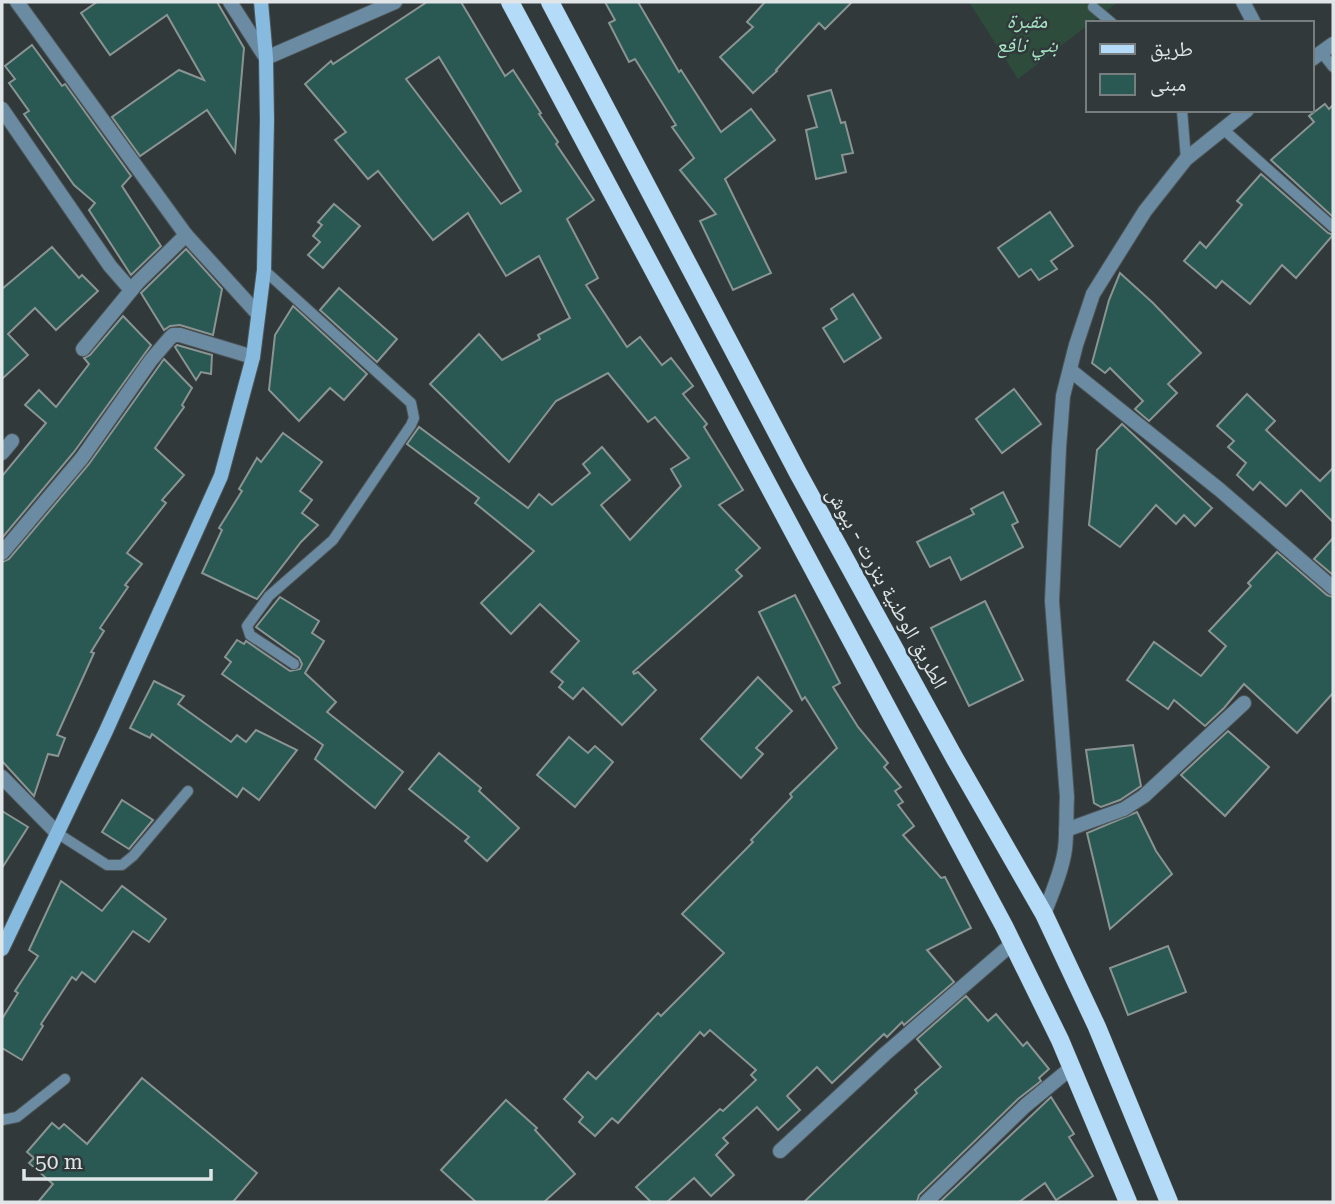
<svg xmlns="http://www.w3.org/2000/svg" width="1335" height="1204" viewBox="0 0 1335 1204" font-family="'Roboto Serif','Noto Naskh Arabic',serif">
<rect width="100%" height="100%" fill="#31393b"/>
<path fill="#2d4c3c" d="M969,2H1118L1018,79Z"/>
<g fill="#2a5853" stroke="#8a9493" stroke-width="2" fill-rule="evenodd">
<path d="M97,2H217L244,48L235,152L207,110L140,156L112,117L179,70L204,80L167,15L110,55L81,13Z"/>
<path d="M427,2H461L505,76L513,70L541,113L539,114L558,142L556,144L594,200L567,219L598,278L586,285L627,347L640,337L662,365L671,358L693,386L683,394L707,424L704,427L743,490L719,505L760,548L736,570L742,576L633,672L634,674L638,672L656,690L622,725L583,688L573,699L559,687L563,682L551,672L579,641L540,604L511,634L481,603L534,551L475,503L479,498L407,444L419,427L528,508L539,494L552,505L590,473L583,464L602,447L630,480L601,505L630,540L681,486L671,469L689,458L655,417L648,422L608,373L556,401L509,462L430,384L479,334L502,360L540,339L538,335L570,318L539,256L506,276L468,213L433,240L378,171L368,179L335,140L346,132L305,84L331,61L333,64ZM439,57L521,191L501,204L406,79Z"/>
<path d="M605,2H638L679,72L681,70L721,132L751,109L775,140L725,179L771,273L733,290L700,221L716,214L680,170L694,158L672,127L676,125L635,59L629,62L609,23L615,20Z"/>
<path d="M765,2H852L825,29L819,23L776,70L777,71L753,93L720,57L753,27L747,22Z"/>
<path d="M32,45L62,86L65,84L131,176L122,186L161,246L131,275L89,210L95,203L74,185L24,114L29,111L9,83L15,79L5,66Z"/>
<path d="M831,90L841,123L845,122L853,153L842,155L846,172L816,179L806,130L817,127L808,96Z"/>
<path d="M1325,104L1329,109L1333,105V217L1271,160L1314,122L1309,116Z"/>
<path d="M1261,174L1328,233L1333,235L1296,278L1282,265L1250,304L1222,281L1216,288L1184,261L1200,242L1206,248L1242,205L1237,201Z"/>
<path d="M334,204L360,226L323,268L308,255L320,242L313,236L322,225L318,222Z"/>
<path d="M1050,212L1073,246L1051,261L1057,269L1039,280L1031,269L1019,277L998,248Z"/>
<path d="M52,247L79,278L82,275L98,291L56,330L35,308L8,334L28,355L2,379V289Z"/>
<path d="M186,249L222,289L213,335L180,325L170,326L164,330L141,293Z"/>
<path d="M1120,273L1153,303L1201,353L1168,384L1177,393L1149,421L1135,409L1143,401L1110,368L1105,373L1092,363L1109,300Z"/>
<path d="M339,288L397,339L377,362L320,310Z"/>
<path d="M853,294L881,338L844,362L823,328L837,319L831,309Z"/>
<path d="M293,306L367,374L344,400L330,388L299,421L269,390L275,335Z"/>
<path d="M123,316L151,345L74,452L2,538V476L46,423L25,405L39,390L56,407L89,364L84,358L90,355Z"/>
<path d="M177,345L212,355L211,374L201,372L196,380L175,347Z"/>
<path d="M164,359L192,388L182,405L184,407L155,448L184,475L162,500L166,503L127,553L142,564L125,585L128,587L100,628L104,631L91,652L94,653L57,735L65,738L58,756L48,754L34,796L2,761V562L9,559L89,464Z"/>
<path d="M1014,389L1041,424L1002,453L976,419Z"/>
<path d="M1247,394L1275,421L1266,430L1320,481L1333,468V522L1301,490L1286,506L1260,482L1253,490L1237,475L1246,463L1228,447L1234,441L1217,426Z"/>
<path d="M1122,424L1212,508L1195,526L1184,515L1176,524L1156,505L1120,547L1089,525L1097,450Z"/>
<path d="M283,433L322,462L300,491L312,500L302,513L318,525L301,542L257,599L202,573L222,530L219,528L242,491L239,489L257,458L261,462Z"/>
<path d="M1003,492L1018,522L1012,525L1023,547L961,580L950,557L930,567L917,542L974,514L971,509Z"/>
<path d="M1333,538V575L1314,559Z"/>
<path d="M1277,552L1327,595L1333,597V693L1297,733L1244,684L1224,708L1205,726L1174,700L1168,709L1127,680L1154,642L1201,676L1226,646L1209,631L1251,586L1248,583Z"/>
<path d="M795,595L840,683L833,687L858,727L888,763L884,767L901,787L895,791L903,802L898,805L914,826L903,835L941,878L945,877L971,928L927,950L954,982L904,1025L902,1022L887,1037L884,1034L832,1083L817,1067L787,1096L800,1110L778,1130L757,1107L723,1138L728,1143L716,1155L734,1175L711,1196L694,1178L667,1202H651L636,1187L720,1109L723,1111L756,1080L751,1075L756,1070L710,1030L704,1036L700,1032L618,1123L612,1118L595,1136L579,1122L583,1117L564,1099L588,1072L596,1079L658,1013L661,1016L724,953L682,914L753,842L751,840L792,797L790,794L837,748L805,697L802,700L759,612Z"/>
<path d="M280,597L319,621L312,633L324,641L305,673L336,702L327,712L403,772L375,808L315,759L323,745L222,674L231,662L225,657L237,640L244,644L246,641L290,671L300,669L302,664L299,658L256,627Z"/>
<path d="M985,601L1023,680L969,706L931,628Z"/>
<path d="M758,677L792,711L756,748L763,754L741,778L701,739Z"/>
<path d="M154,681L184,696L178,704L231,742L237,735L246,742L256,730L297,750L259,800L243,788L237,797L152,734L150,738L130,728Z"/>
<path d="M1228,731L1269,767L1225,816L1181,775Z"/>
<path d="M569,737L588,753L595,746L613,762L575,807L537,775Z"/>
<path d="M1133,745L1141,786L1120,800L1101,807L1094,803L1086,750Z"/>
<path d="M439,753L481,788L479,791L519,828L487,861L465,841L469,837L409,789Z"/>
<path d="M122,800L153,820L129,849L102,832Z"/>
<path d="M2,811L28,827L2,868Z"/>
<path d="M1137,812L1156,851L1172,874L1110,929L1087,833Z"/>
<path d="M61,881L102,911L122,886L166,919L149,942L133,931L95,982L82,972L76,980L72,977L41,1024L43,1026L22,1060L2,1048V1019L18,993L15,991L38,956L29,950Z"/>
<path d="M1168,946L1186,992L1128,1015L1110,968Z"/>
<path d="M966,996L988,1021L996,1014L1023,1046L1027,1042L1049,1069L1039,1078L1041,1081L1018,1099L919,1195L917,1202H804L917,1093L915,1090L941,1067L917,1039Z"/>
<path d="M142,1078L257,1173L233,1202H38L53,1184L29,1163L34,1158L27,1152L52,1123L59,1129L64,1124L87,1144Z"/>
<path d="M1051,1097L1074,1134L1069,1137L1093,1176L1056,1200L1045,1183L1019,1202H940Z"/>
<path d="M506,1100L537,1128L535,1130L575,1174L544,1202H476L441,1170Z"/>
</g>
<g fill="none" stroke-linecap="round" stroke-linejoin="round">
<defs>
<g id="lane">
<path d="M1093,7L1112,23"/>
<path d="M1321,52L1333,67"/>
<path d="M1182,110L1186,159"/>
<path d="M1224,130L1333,227"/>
<path d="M264,270L411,403L414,418L411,425L333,540L269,596L247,626L250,635L294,664"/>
<path d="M57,833L107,865H122L133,856L188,791"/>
<path d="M2,1120L17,1117L65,1079"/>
</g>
<g id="street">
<path d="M17,2L186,235L258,314"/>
<path d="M230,2L266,58L395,2"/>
<path d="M1243,2L1254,23"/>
<path d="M1312,59L1333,44"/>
<path d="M2,109L110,266L131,290"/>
<path d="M83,349L138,282L186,235"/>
<path d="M1070,370L1220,490L1333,588"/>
<path d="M2,453L12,441"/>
<path d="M2,553L82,458L151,360L169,339L173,335H180L253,357"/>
<path d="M2,777L57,833"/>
<path d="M1066,830L1124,809L1144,796L1244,703"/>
<path d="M1044,914C1052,893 1062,871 1065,849C1067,832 1066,814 1067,797L1052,601L1059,448L1063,396L1076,345L1093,294L1145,211L1186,159L1247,110"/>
<path d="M780,1151L885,1054L1013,943"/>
<path d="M926,1202L1025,1106L1071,1068"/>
</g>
<path id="secondary" d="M2,949L106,731L221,476L253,357L264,270L267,120L266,58L261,2"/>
<g id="primary">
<path d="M510,2L1004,926L1060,1040L1128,1202"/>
<path d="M550,2L798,473L954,757L1044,914L1097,1027L1169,1202"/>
</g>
</defs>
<use href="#lane" stroke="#4d5557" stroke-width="12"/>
<use href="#street" stroke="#4d5557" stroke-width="16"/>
<use href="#secondary" stroke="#4d5557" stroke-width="16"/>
<use href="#primary" stroke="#4d5557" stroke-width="19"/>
<use href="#lane" stroke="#6b8ba2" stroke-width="10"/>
<use href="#street" stroke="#6b8ba2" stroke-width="14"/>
<use href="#secondary" stroke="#86badf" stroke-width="14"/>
<use href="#primary" stroke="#b4dbf7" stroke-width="18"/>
</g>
<g text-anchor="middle" stroke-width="5" stroke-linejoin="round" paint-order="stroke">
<g font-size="21" font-style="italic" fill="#a5e5c2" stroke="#31393b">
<text x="1027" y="28">مقبرة<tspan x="1027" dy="24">بني نافع</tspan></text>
</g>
<g font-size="21" fill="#e0e6e7" stroke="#31393b">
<text transform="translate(887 588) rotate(61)" y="7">الطريق الوطنية بنزرت - ببوش</text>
</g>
</g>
<rect width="1335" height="1204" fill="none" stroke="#e0e6e7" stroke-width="7"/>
<rect x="1086" y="21" width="228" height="91" fill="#31393b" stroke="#777e80" stroke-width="2"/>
<rect x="1100" y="44" width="35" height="10" fill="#b4dbf7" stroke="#777e80" stroke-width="2"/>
<text x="1150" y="56" font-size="21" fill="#e0e6e7">طريق</text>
<rect x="1100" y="74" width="35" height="21" fill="#2a5853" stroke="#777e80" stroke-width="2"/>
<text x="1150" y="91" font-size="21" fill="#e0e6e7">مبنى</text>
<path d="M24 1169v10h187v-10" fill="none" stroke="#e0e6e7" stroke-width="3.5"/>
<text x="35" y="1169" font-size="21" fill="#e0e6e7" stroke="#31393b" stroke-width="5" paint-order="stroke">50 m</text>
</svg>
